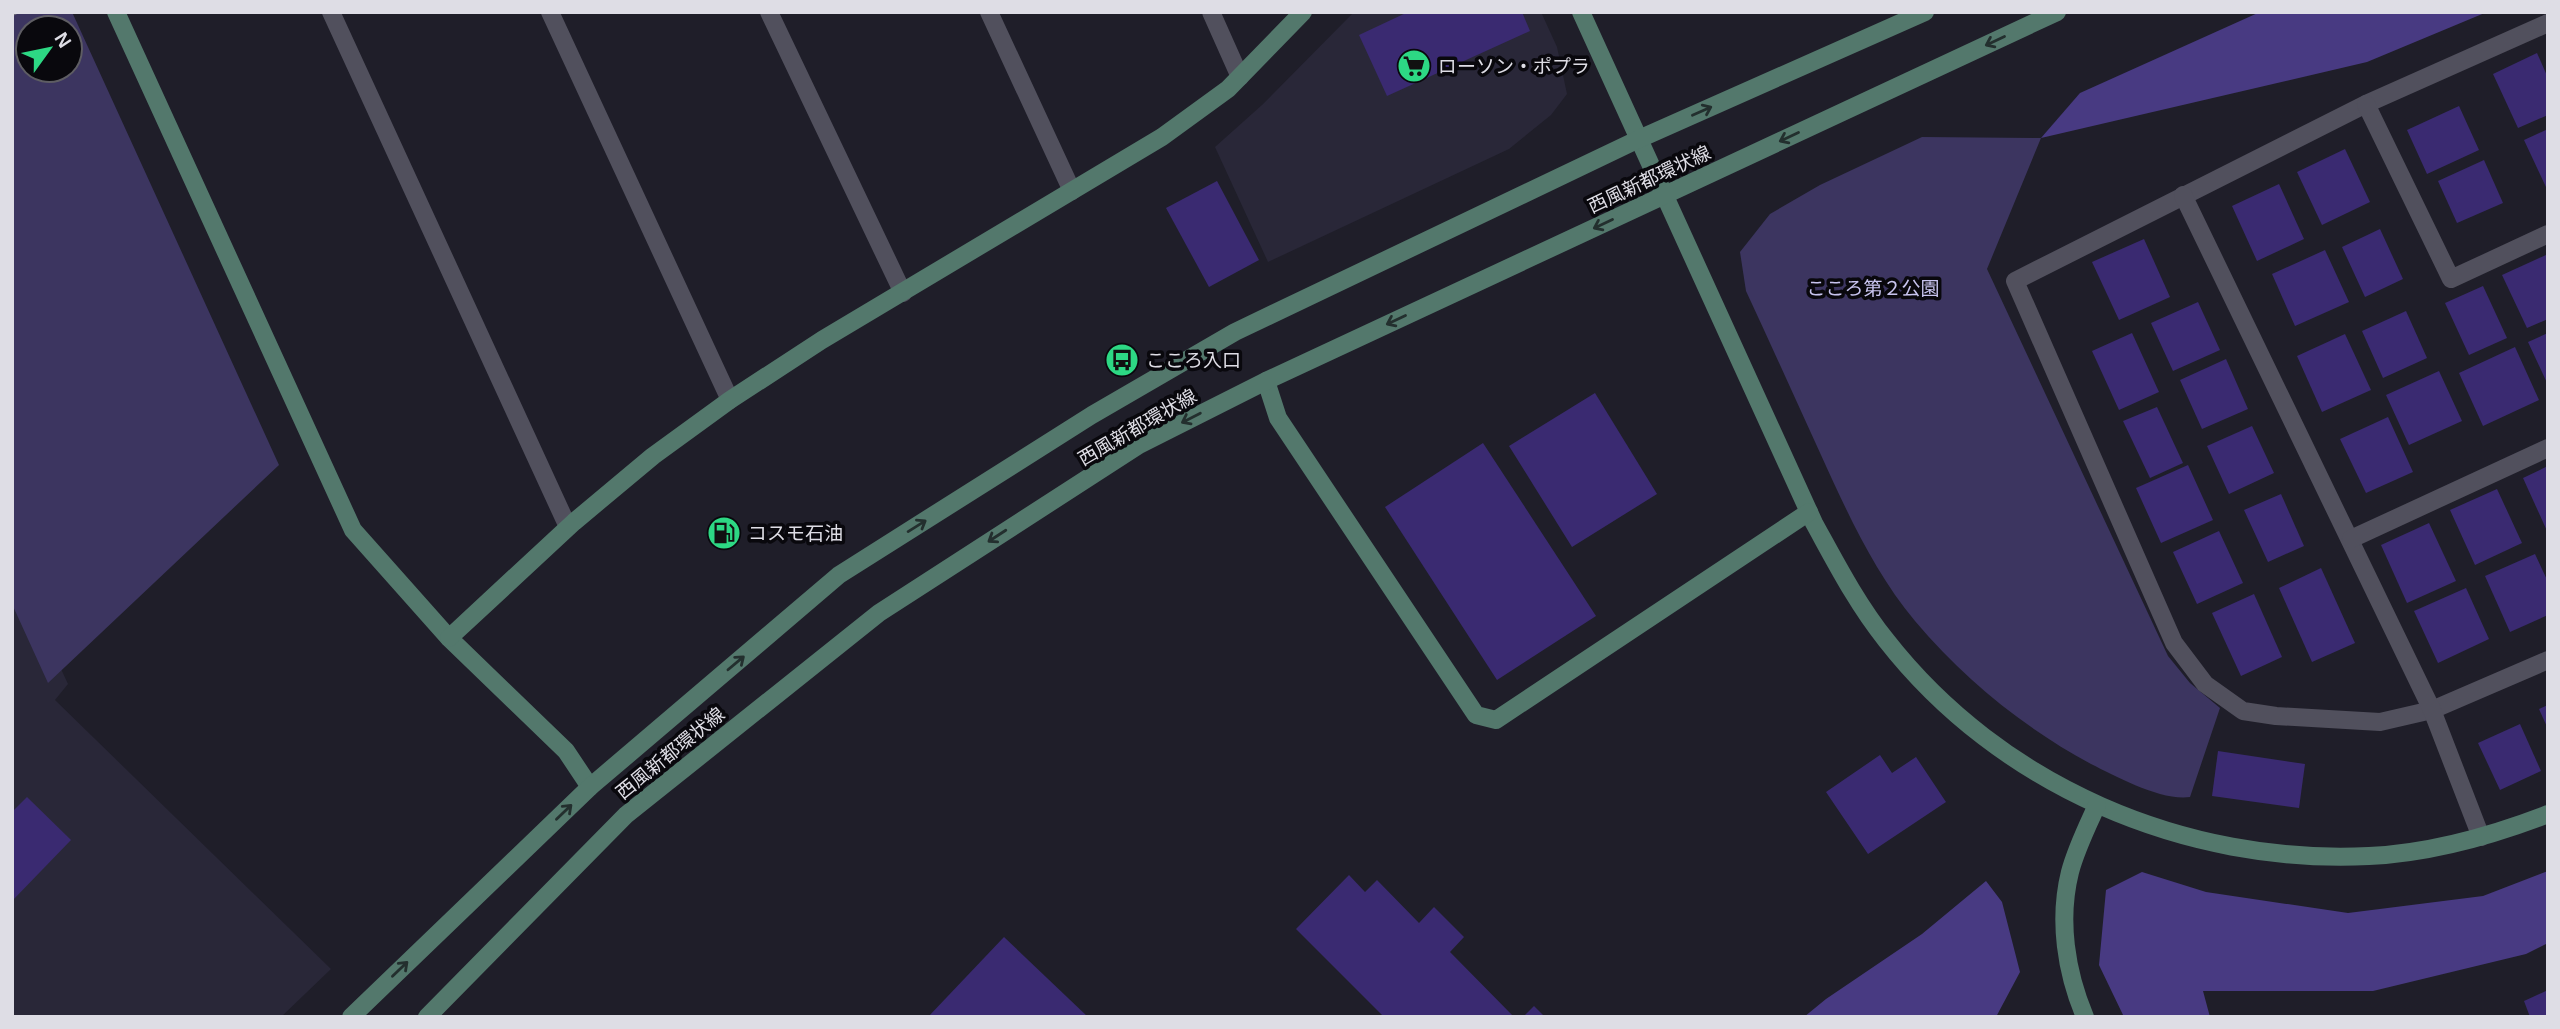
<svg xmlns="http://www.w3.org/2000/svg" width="2560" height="1029" viewBox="0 0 2560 1029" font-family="Helvetica,'Noto Sans JP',sans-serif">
<rect width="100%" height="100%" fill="#1f1e29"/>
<g fill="#292738">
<path d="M1354,12H1541L1557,47L1567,94L1551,115L1509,149L1268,262L1215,147L1262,105Z"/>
<path d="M12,563L68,684L55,700L331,969L281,1017H12Z"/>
</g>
<g fill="#3c3560" fill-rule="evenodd">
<path d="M12,12H72L279,465L48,683L12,604ZM28,28H70V70H28Z"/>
<path d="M1922,137L2041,138L1987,269L2168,656L2190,683L2220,708L2190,797C2161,801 2117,777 2091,764C2023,727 1965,680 1915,621C1874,572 1847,512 1821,455C1796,400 1771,345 1746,291L1740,252L1770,214L1820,185Z"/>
</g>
<g fill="#483a82">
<path d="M2260,12H2487L2367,62L2041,138L2080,93Z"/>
<path d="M2548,871V943L2526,954L2373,991H2203L2210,1017H2124L2099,965L2106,890L2142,872L2206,892L2348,913L2483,896Z"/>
<path d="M1986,881L2002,902L2020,972L1996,1017H1804L1826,999L1922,934Z"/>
</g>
<g fill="#3a2a71">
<path d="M1408,12H1522L1530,31L1387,96L1359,35Z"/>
<path d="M2537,53L2548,78V115L2518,128L2493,74Z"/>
<path d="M2459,106L2479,150L2427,174L2407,130Z"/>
<path d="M2548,129V186L2546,187L2524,140Z"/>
<path d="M2345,149L2370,202L2322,225L2297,172Z"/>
<path d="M2484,160L2503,203L2457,223L2438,181Z"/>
<path d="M1217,181L1259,260L1209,287L1166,208Z"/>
<path d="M2279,184L2304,239L2257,261L2232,206Z"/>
<path d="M2380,229L2403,279L2365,297L2342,247Z"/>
<path d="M2144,239L2170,297L2119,320L2092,262Z"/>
<path d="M2325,250L2349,302L2295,326L2272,274Z"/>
<path d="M2546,255L2548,259V319L2527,328L2502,275Z"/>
<path d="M2483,286L2507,338L2469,355L2445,303Z"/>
<path d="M2198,302L2220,350L2173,371L2151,323Z"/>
<path d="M2406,311L2427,358L2383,378L2362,331Z"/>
<path d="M2132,333L2159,392L2119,410L2092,351Z"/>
<path d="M2548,333V385L2528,342Z"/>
<path d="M2345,334L2371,390L2322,412L2297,356Z"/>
<path d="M2515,347L2539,400L2483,426L2459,373Z"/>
<path d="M2226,359L2248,409L2202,429L2180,380Z"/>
<path d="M2439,371L2462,421L2409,445L2386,395Z"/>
<path d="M1595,393L1657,494L1572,547L1509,446Z"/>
<path d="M2157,407L2183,463L2150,478L2123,421Z"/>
<path d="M2388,417L2413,472L2366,493L2340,439Z"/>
<path d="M2252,426L2274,473L2229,494L2207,446Z"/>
<path d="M1483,443L1596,616L1497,680L1385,507Z"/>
<path d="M2188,465L2213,520L2161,543L2136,488Z"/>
<path d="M2548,466V533L2523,478Z"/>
<path d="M2497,489L2522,543L2475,565L2450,510Z"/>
<path d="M2281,494L2304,546L2268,562L2244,510Z"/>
<path d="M2429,523L2456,581L2407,603L2381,545Z"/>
<path d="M2219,531L2243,583L2197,604L2173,552Z"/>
<path d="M2535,554L2548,582V615L2510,632L2485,576Z"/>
<path d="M2321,568L2355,643L2312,662L2279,588Z"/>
<path d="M2466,588L2489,639L2438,663L2414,611Z"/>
<path d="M2254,594L2282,657L2241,676L2212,613Z"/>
<path d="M2548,705V729L2539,709Z"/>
<path d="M2520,724L2541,771L2500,790L2478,743Z"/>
<path d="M2218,751L2305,764L2299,808L2212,796Z"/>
<path d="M1880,755L1892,773L1916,757L1946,802L1868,854L1826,792Z"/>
<path d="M27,797L71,840L12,901V812Z"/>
<path d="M1349,875L1365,892L1377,880L1419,923L1434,907L1464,937L1450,952L1514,1017H1384L1296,929Z"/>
<path d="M1004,937L1088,1017H928Z"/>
<path d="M2548,990V1017H2530L2524,1001Z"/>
<path d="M1534,1006L1545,1017H1523Z"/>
</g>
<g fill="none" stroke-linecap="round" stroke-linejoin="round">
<path stroke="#706f79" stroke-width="4.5" stroke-dasharray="5 5" stroke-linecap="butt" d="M12,14L16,12"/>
<g stroke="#51505d" stroke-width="18">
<path d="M331,12L568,527"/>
<path d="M550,12L730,400"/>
<path d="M769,12L903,293"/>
<path d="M989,12L1072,191"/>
<path d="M1211,12L1240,77"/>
<path d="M2548,23L2366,104L2015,281L2174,643L2205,684L2243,711L2276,716L2380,722L2432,710L2548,660"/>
<path d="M2366,104L2451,279L2548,234"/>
<path d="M2183,195L2432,710L2481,837"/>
<path d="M2351,539L2548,448"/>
</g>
<g stroke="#53786c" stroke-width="18">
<path d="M116,12L353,530L449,638L566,751L590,787"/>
<path d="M1581,12L1814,523C1836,563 1857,604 1886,640C2000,786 2185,865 2369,856C2430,853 2491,836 2548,814"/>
<path d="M1266,381L1278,418L1476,715L1496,720L1809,512"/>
<path d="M449,638L574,522L653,456L730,400L822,340L1162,137L1228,89L1303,12"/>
<path d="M351,1017L590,787L839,575L1092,415L1235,332L1639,139L1925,12"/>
<path d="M427,1017L626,815L879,613L1139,445L1266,381L2057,12"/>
<path d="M2085,1017C2066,972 2058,920 2070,872C2076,849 2087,827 2097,805"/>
</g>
</g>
<defs><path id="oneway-shaft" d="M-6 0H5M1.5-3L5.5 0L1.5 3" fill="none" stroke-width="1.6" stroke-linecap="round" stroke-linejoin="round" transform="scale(1.75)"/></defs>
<g stroke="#232f2e">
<use href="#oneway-shaft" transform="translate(1995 41) rotate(155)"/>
<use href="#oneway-shaft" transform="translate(1702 111) rotate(-24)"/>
<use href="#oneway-shaft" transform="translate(1789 137) rotate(155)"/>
<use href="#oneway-shaft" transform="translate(1603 224) rotate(155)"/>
<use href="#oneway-shaft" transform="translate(1396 320) rotate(155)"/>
<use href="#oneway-shaft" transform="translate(1191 418) rotate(153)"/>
<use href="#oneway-shaft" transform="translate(917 526) rotate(-32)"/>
<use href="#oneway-shaft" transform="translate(997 536) rotate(147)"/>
<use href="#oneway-shaft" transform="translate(736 663) rotate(-40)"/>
<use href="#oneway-shaft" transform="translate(564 812) rotate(-44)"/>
<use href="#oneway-shaft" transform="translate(400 969) rotate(-44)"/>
</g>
<defs>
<symbol id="supermarket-disc" viewBox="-11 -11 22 22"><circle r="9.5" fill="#2dd884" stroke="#09080d"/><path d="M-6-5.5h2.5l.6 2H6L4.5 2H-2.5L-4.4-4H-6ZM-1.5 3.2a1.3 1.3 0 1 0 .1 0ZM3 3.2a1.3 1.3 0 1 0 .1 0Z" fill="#111"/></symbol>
<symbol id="bus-disc" viewBox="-11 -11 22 22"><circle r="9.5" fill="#2dd884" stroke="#09080d"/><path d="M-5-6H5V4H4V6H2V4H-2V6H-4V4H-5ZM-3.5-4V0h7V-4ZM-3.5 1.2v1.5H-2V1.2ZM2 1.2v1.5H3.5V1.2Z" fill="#111"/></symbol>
<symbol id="fuel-disc" viewBox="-11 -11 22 22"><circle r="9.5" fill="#2dd884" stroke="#09080d"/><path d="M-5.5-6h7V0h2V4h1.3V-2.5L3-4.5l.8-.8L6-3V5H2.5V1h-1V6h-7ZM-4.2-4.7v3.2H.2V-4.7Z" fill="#111"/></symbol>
</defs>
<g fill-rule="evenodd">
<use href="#supermarket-disc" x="1395" y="47" width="38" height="38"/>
<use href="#bus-disc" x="1103" y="341" width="38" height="38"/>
<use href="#fuel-disc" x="705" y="514" width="38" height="38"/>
</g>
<g text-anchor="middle" stroke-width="7" stroke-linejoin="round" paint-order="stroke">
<g font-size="19" fill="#dedde5" stroke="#09080d" text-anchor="start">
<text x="1438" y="73">ローソン・ポプラ</text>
<text x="1146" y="367">こころ入口</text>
<text x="748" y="540">コスモ石油</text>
</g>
<g font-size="19" fill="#dedde5" stroke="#09080d">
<text transform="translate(1649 179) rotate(-25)" y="7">西風新都環状線</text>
<text transform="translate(1137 427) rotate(-30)" y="7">西風新都環状線</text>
<text transform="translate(670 753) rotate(-39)" y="7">西風新都環状線</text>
</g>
<g font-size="19" fill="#c8c4ef" stroke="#09080d">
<text x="1873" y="295">こころ第２公園</text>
</g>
</g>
<rect width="2560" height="1029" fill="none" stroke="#dedde5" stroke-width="28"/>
<g transform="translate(49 49) rotate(57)"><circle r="33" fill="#09080d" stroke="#5e5d63" stroke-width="2"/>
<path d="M0-5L12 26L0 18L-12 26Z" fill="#2dd884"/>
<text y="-10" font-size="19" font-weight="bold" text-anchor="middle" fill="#dedde5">N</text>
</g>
</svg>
